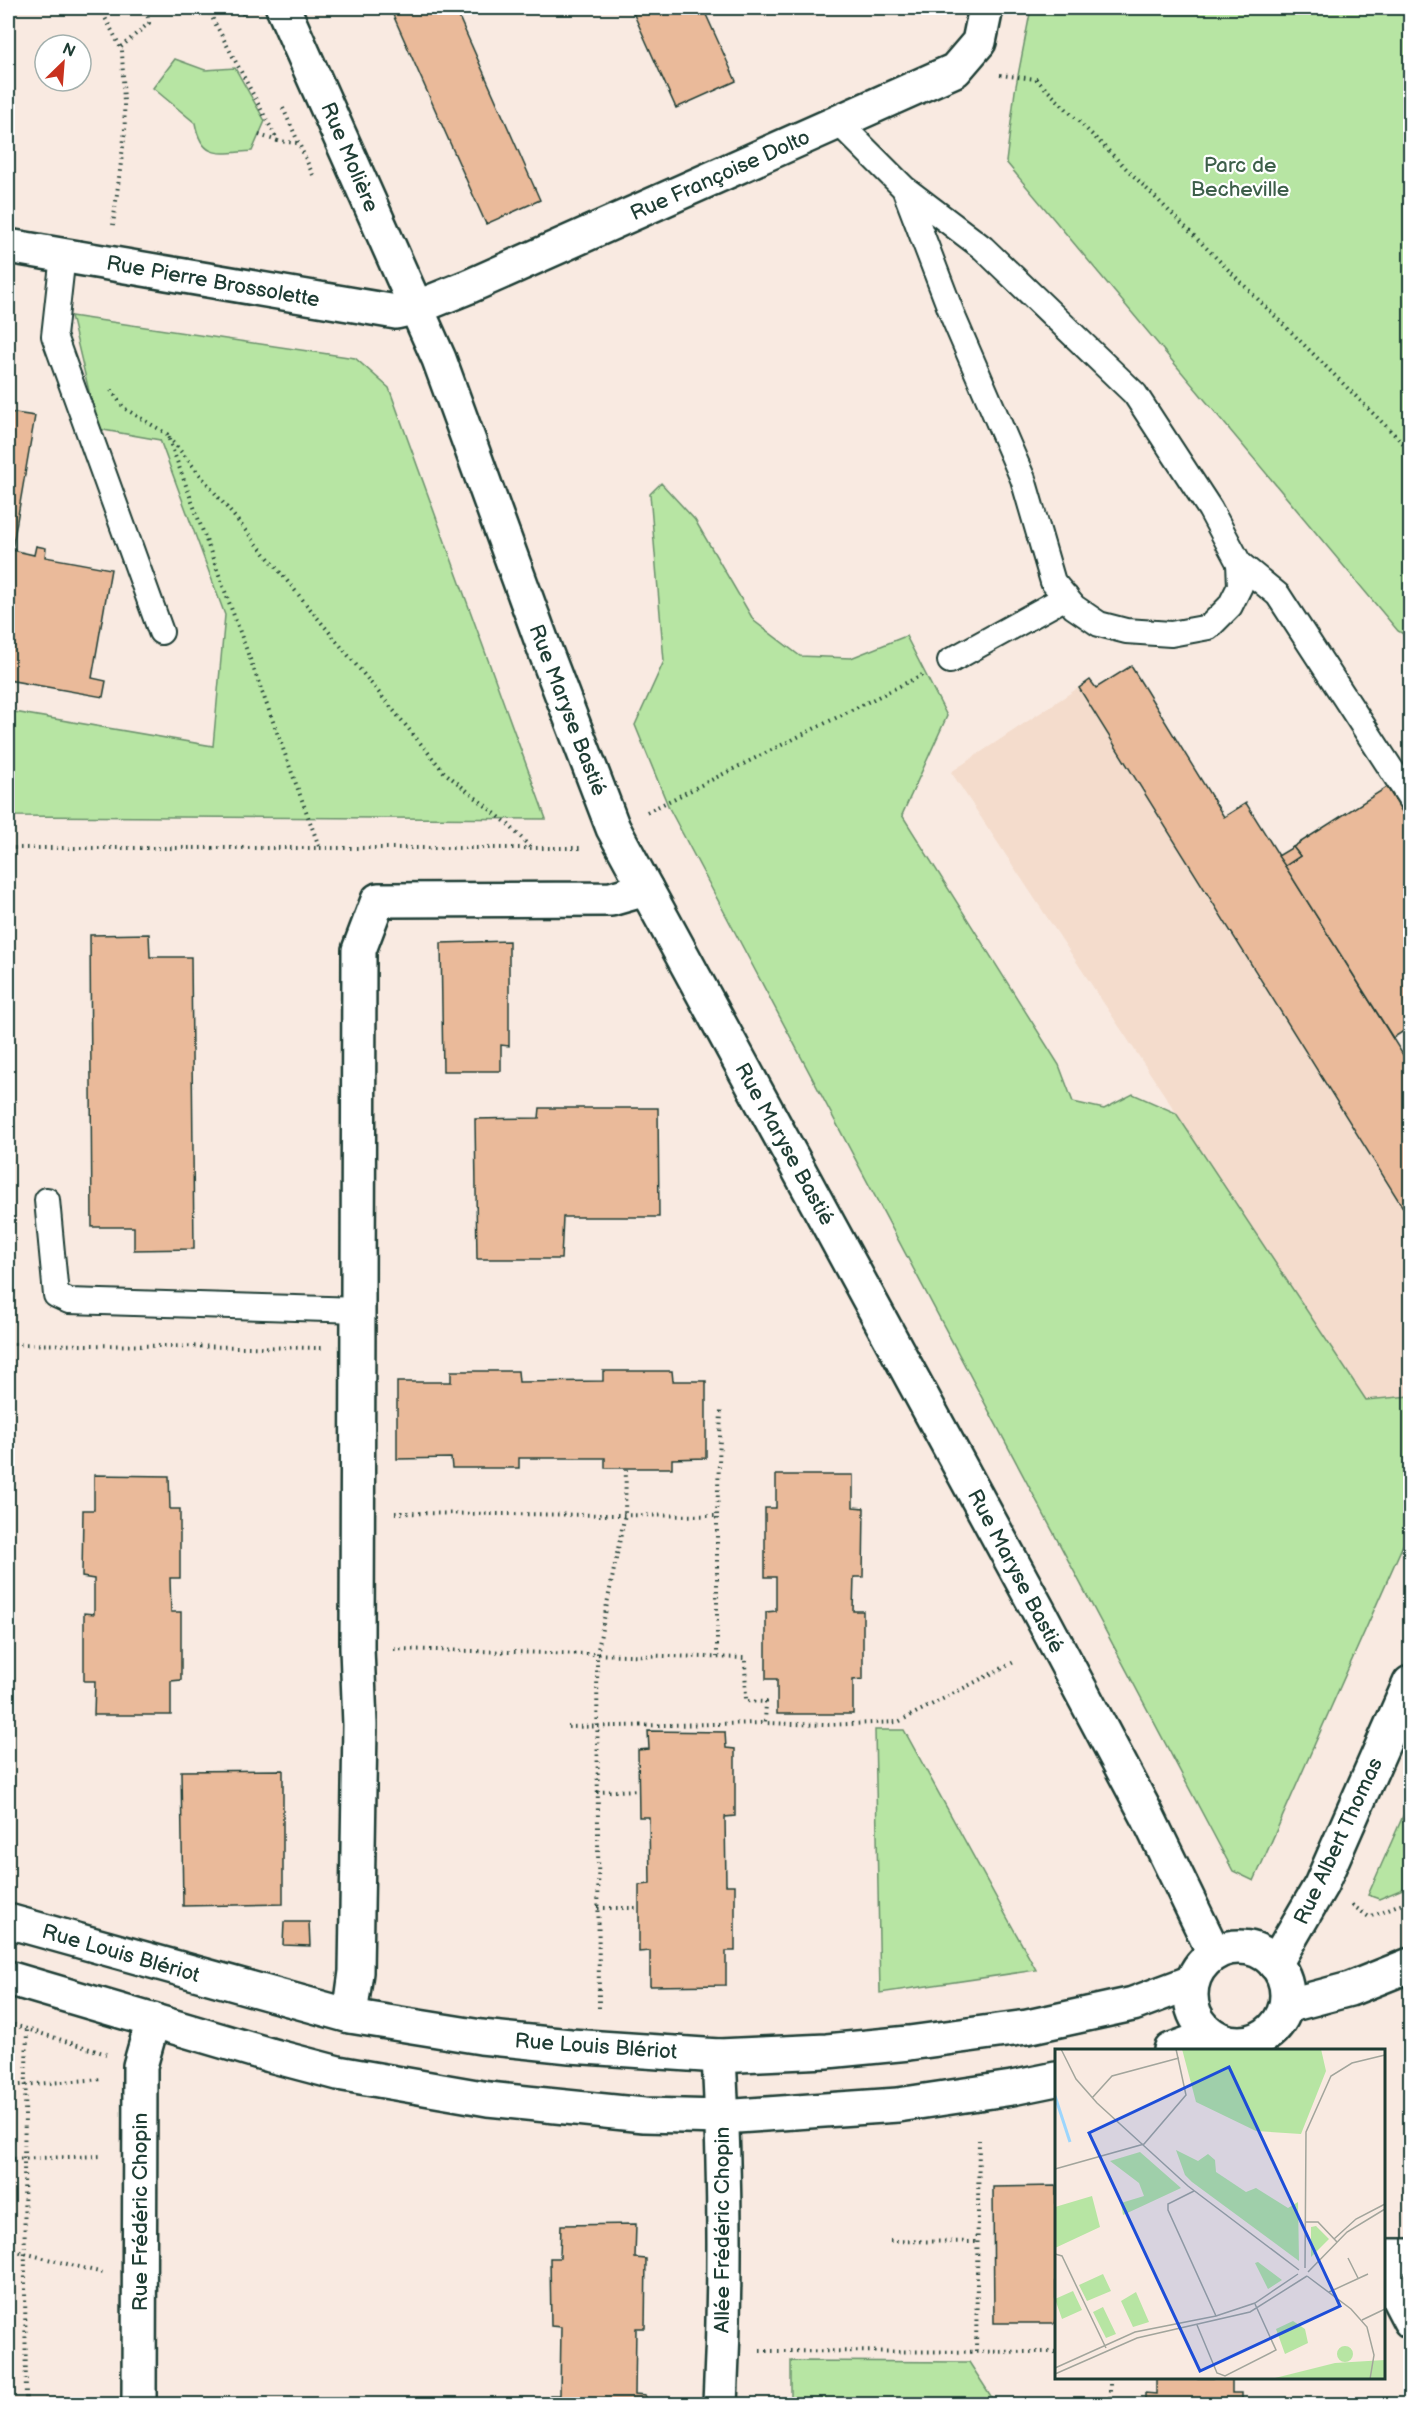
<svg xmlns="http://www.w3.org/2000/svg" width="1418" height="2412" viewBox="0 0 1418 2412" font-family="'Balsamiq Sans',sans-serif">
<rect width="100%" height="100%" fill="#f9eae1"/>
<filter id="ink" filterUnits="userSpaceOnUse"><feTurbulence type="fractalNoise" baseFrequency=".0167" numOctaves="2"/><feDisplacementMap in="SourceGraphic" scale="12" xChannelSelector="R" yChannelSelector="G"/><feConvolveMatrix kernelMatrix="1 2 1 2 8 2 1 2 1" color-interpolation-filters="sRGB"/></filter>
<g filter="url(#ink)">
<g fill="#f4dccc">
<path d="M1131,666L1224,817L1246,803L1410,1066V1396L1366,1400L951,772L1090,680L1096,688Z"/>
<rect x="8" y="2258" width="5" height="146"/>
</g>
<g fill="#b7e5a3" stroke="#6b916c" stroke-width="1.5">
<path d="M1031,8H1410V638L1398,631L1006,162L1015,91Z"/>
<path d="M175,59L205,70L235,68L265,121L252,151C221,153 202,161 195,123L153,88Z"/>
<path d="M71,316L355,358L389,388L546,819L8,816V711L213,746L225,615L160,440L98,429Z"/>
<path d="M661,483L695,520L754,621L800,656L851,658L906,636L947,716L902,815L1059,1065L1073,1102L1104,1109L1133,1094L1176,1113L1366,1400L1410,1396V1529L1254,1881L1233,1871L669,808L635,725L664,661L650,494Z"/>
<path d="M875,1730H904L1036,1970L880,1993Z"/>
<path d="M1410,1800V1886L1379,1899L1368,1895Z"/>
<path d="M791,2361L969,2362L996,2404H791Z"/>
</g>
<g fill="#eaba9a" stroke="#1f3d34" stroke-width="1.5">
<path d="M390,8H455L540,200L486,224Z"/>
<path d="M631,8H703L736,81L676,108Z"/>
<path d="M8,412L35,416L12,550L34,555L36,546L46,548L45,557L111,569L92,678L106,681L103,697L8,680Z"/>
<path d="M1131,666L1224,817L1246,803L1410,1066V1219L1079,688L1090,680L1096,688Z"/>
<path d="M1387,787L1410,825V1027L1393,1038L1285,866L1300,856L1293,847Z"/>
<path d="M1293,847L1300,856L1285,866L1278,856Z"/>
<path d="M149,934L150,957H191L194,1249L134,1250V1227H92L90,935Z"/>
<path d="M509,941V1046L501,1045V1071H443L441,943Z"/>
<path d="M540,1108H658L659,1217H563L561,1259H477L475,1119L539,1118Z"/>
<path d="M451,1371H518L519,1382L603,1381V1371H672L673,1381H706V1458L672,1459V1468H605V1458H519V1468H452L451,1458L397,1459V1382H451Z"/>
<path d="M94,1475L169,1476L170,1509H180V1578H170L171,1612H181V1680L171,1681V1715H94L95,1681H84V1613L94,1614V1579L82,1577L83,1510H94Z"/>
<path d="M776,1475H853V1507L864,1508L863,1577H854L853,1611H863V1679L853,1680V1714H777V1679H766V1612L776,1611V1577H765V1508H776Z"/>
<path d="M648,1731L725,1732L726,1748L735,1749V1816L725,1817L726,1885H735V1951H726V1985L650,1986V1951L639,1952V1885L650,1884L649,1817H639L638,1750L649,1749Z"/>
<path d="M283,1770V1904L183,1906L181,1771Z"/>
<path d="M284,1922H309L310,1946L283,1945Z"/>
<path d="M1056,2186V2323H994L993,2187Z"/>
<path d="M636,2224L635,2258L646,2259L645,2328H636L635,2394L645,2395V2404H550V2395H560L561,2327L551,2326L550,2258H560L561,2225Z"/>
<path d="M1156,2378H1232V2393H1242V2404H1145V2393L1156,2394Z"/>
</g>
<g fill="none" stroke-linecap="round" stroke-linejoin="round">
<defs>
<g id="lane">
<path d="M838,122L904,188L983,248L1135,394L1210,509L1239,563L1240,586L1230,606L1209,627L1171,634L1126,631L1099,624L1074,607L1053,582L1023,479L954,319L904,188"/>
<path d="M63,255L54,336L161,632"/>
<path d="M1239,563L1278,595L1410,798"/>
<path d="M950,661L1066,597"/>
<path d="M47,1200L56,1295L69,1301L359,1310"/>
</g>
<g id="street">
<path d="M283,8L439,359L546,653L613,828L1037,1608L1147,1815L1214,1953"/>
<path d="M8,246L396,312L418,307L470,286L955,70L979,42L986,8"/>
<path d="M8,1921L350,2016L481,2037L570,2046L719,2056L827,2051L909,2043L1027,2027L1133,2004L1192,1982"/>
<circle cx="1239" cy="1995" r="48"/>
<path d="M1275,1964L1321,1885L1410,1683"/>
<path d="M8,1978L270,2055L338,2073L488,2099L644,2115L722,2117L898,2105L1012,2088L1056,2079"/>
<path d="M1286,2006L1350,1989L1410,1965"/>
<path d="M350,2016L356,1972L360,1725L357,1648L359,950L378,900L611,899L646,889"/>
<path d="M1171,2050L1212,2035"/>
<path d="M719,2056C725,2171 726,2288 720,2404"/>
<path d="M1384,2256H1410"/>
<path d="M1384,2271L1410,2321"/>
<path d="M139,2404L140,2066L153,2020"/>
</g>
</defs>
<use href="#lane" stroke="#1f3d34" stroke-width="28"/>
<use href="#street" stroke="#1f3d34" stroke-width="38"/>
<g stroke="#1f3d34" stroke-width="4" stroke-dasharray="1.5 4.5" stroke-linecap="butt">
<path d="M100,8L122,50L125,131L113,225"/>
<path d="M207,8L278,141L297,143"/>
<path d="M240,8L245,18"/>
<path d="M121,47L149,23L146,8"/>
<path d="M1000,75L1036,79L1410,450"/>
<path d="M283,108L313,175"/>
<path d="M259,135L278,141"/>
<path d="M111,390L124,408L167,434L320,849"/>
<path d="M169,437L444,772L508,824L530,847"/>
<path d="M647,812L922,675"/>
<path d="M8,848H580"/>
<path d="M8,1344L322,1348"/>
<path d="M395,1513L717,1516V1657"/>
<path d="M717,1515L721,1411"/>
<path d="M394,1649L745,1658L746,1701L766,1702L765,1723L825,1725L898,1722L1016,1661"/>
<path d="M568,1727L765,1723"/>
<path d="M597,1792L638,1790"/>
<path d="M1352,1905L1369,1917L1410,1900"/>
<path d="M598,1908H639"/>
<path d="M599,2008L597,1654L625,1514L626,1468"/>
<path d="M8,2023L106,2054"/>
<path d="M8,2086L102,2079"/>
<path d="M8,2159L103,2156"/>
<path d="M890,2241L977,2242"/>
<path d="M8,2249L103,2273"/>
<path d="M760,2351L1056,2352"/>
<path d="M976,2351L979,2140"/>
<path d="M1110,2378V2404"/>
<path d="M26,2404L24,2159L27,2028"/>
</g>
<use href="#lane" stroke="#fff" stroke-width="24"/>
<use href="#street" stroke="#fff" stroke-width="33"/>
</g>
</g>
<g text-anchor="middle" stroke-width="4.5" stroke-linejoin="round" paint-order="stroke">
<g font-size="21" fill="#1f3d34" stroke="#fff">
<text transform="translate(350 157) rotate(67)" y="7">Rue Molière</text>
<text transform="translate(720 175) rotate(-24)" y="7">Rue Françoise Dolto</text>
<text transform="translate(213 281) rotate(10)" y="7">Rue Pierre Brossolette</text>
<text transform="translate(568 710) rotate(69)" y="7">Rue Maryse Bastié</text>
<text transform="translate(785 1144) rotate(61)" y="7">Rue Maryse Bastié</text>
<text transform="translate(1016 1571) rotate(62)" y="7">Rue Maryse Bastié</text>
<text transform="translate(1338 1841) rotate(-65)" y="7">Rue Albert Thomas</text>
<text transform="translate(121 1953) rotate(16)" y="7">Rue Louis Blériot</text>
<text transform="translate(596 2046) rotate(4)" y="7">Rue Louis Blériot</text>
<text transform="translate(140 2212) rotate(-90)" y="7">Rue Frédéric Chopin</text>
<text transform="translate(722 2230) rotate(-90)" y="7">Allée Frédéric Chopin</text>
</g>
<g font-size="21" fill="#3d5f4a" stroke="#fff">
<text x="1240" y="172">Parc de<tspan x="1240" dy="24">Becheville</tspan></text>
</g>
</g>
<g transform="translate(1055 2049)">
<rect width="330" height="330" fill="#f9eae1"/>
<path d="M127,0H266L271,22L246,85L201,82L141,53ZM121,101L143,112L153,105L160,111L161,123L191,143L201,139L233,159L243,153L244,212L137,133L130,126ZM85,103L126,139L68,166L66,154L89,147L84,134L55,112ZM37,147L45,178L0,199V158ZM261,177L274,190L256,208V178ZM203,213L227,231L213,240L200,214ZM48,225L56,242L32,252L24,236ZM18,242L27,261L7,270L0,250ZM81,243L94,273L78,278L66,252ZM48,258L61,285L51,289L38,263ZM238,272L250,280L253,294L230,305L221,280ZM282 305a8 8 0 1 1 16 0a8 8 0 1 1-16 0ZM330,311V330H216L280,314Z" fill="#b7e5a3"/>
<path fill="none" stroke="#9dd6fd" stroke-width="3" d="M0,47L15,93"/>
<path fill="none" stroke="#a2a59c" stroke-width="1.5" d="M6,0L21,30L42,54L133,137L244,221M37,49L57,27L124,9M0,120L89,95L131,46L121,0M139,142L113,155V161L161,267M250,173H263L282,193M279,190L301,170L330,155M0,205L7,207L51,299M293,209L303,229M250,219L251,83L276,27L297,14L330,6M253,223L292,183L330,160M252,227L296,260L312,278L319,306L315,330M274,243L313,225M307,271L330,260M142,276L162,324L170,327L221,301L200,255M0,319L80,283L161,267L200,254L243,225M0,325L82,289L195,263L252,227"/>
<path fill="#1d4ed8" fill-opacity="0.15" stroke="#1d4ed8" stroke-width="3" d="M174,18L285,257L145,322L34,84Z"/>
<rect width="330" height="330" fill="none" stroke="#1f3d34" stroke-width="3"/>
</g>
<rect width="1418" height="2412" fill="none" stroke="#fff" stroke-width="30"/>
<rect x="15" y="15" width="1388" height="2382" fill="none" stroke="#1f3d34" stroke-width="2" filter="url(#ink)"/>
<g transform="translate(63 63) rotate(25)"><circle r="28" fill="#ffffff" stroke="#a5b1ae" stroke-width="1.5"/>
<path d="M0-4.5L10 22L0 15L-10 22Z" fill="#c8321e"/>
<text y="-9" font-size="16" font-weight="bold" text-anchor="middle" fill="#1f3d34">N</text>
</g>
</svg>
